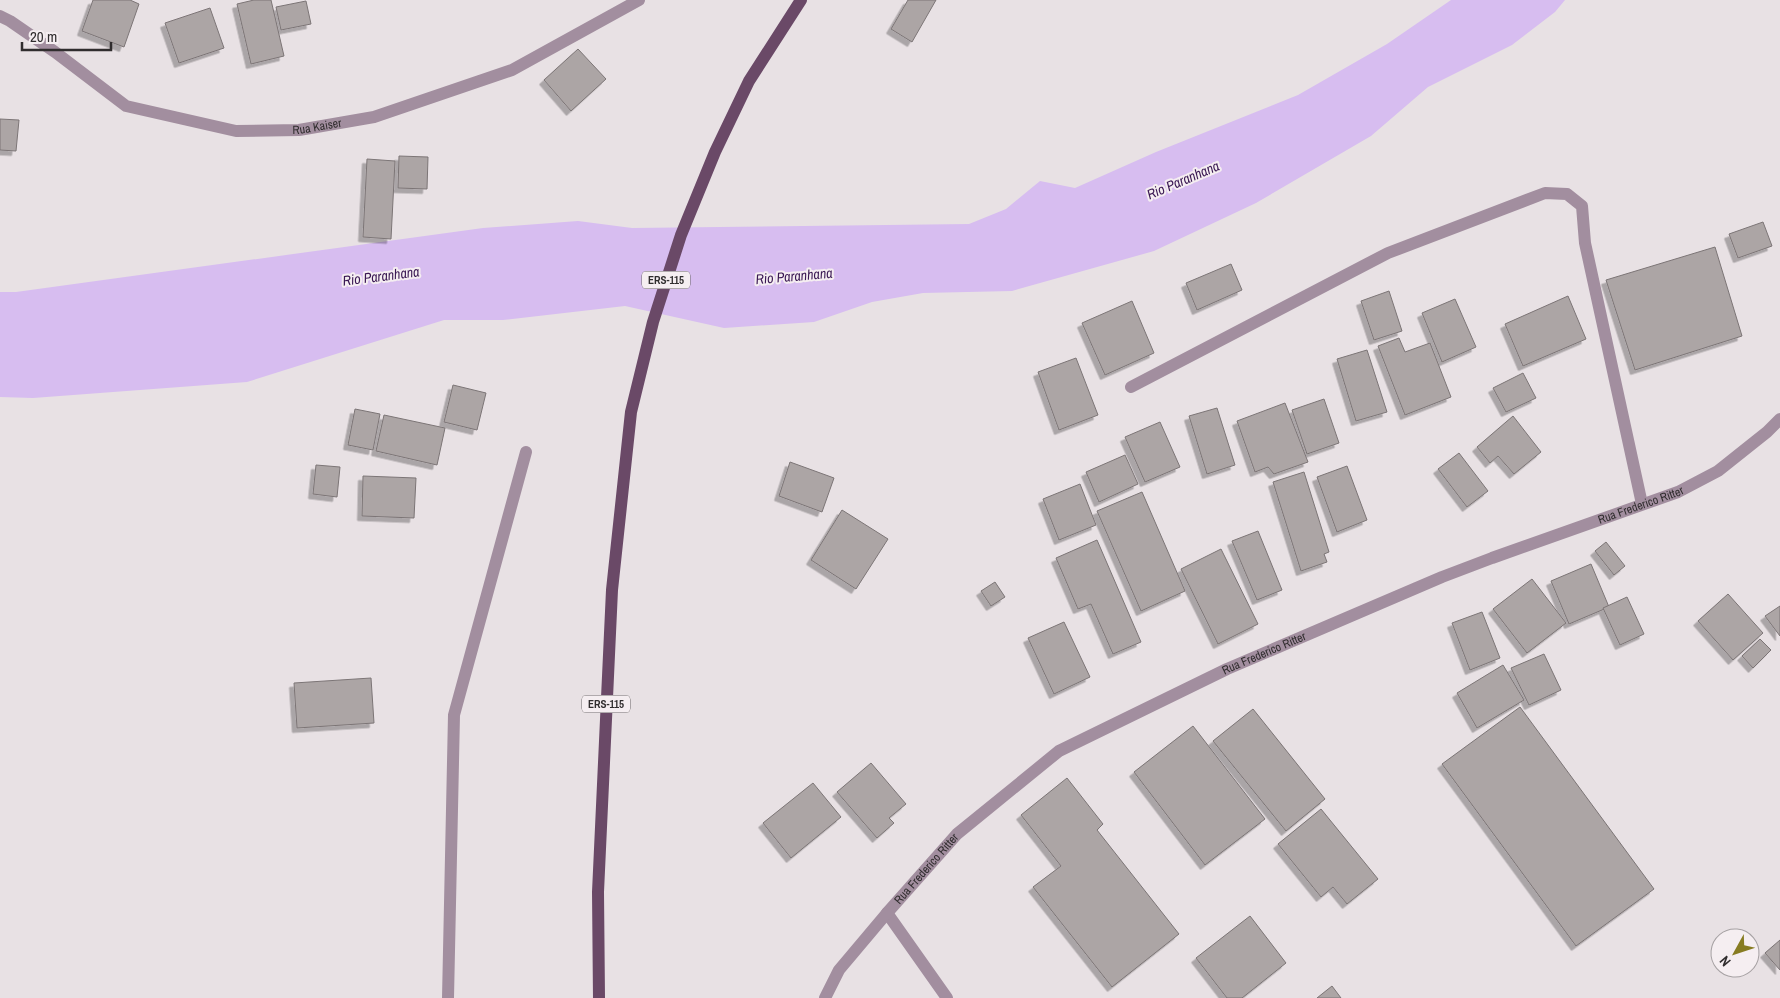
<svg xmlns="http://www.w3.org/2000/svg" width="1780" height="998" viewBox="0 0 1780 998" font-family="'Archivo Narrow',sans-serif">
<defs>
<filter id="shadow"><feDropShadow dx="-4.5" dy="4.5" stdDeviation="0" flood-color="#0004"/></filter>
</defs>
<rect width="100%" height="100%" fill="#e8e1e4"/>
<path fill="#d7bdf0" d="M1451,0H1565L1555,12L1512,45L1428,87L1371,136L1256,203L1154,251L1012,291L923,293L872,302L814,322L724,328L625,306L503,320H444L247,382L33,398L0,397V292H16L483,228L578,221L632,228L969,224L1006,209L1040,181L1075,188L1156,152L1298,95L1387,44Z"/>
<g fill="#aca5a5" stroke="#7c7576" filter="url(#shadow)">
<path d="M93,0H130L139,4L124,47L82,31Z"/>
<path d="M254,0H271L284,56L251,64L237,4Z"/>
<path d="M908,0H936L912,42L891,29Z"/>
<path d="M306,1L311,24L281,30L276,7Z"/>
<path d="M210,8L224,48L179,63L165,23Z"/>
<path d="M578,49L606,79L571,111L544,80Z"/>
<path d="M0,119L19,120L16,151L0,150Z"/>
<path d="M399,156L428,157L427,189L398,188Z"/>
<path d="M367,159L395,161L391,239L363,237Z"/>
<path d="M1763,222L1772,246L1738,258L1729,234Z"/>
<path d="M1715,247L1742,336L1635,370L1606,280Z"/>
<path d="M1231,264L1242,290L1197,310L1186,283Z"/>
<path d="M1389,291L1402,331L1374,340L1361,301Z"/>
<path d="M1568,296L1586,339L1523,366L1505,324Z"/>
<path d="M1455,299L1476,347L1442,362L1422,313Z"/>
<path d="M1132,301L1154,353L1105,375L1082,323Z"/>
<path d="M1399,338L1405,352L1430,343L1451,397L1405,415L1378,346Z"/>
<path d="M1367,350L1387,412L1356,421L1337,359Z"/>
<path d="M1076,358L1098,415L1059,430L1038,372Z"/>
<path d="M1523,373L1536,398L1506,412L1493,388Z"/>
<path d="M453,385L486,393L477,430L444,422Z"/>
<path d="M1324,399L1339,443L1307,454L1292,410Z"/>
<path d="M1285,403L1308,462L1274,474L1268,467L1255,472L1237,421Z"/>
<path d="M1217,408L1235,465L1207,474L1189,416Z"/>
<path d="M355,409L380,414L373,450L348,445Z"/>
<path d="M384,415L445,428L437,465L376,451Z"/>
<path d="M1513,416L1541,452L1514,474L1498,456L1490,463L1477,447Z"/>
<path d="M1160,422L1180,467L1145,482L1125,437Z"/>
<path d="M1459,453L1488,491L1467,507L1438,469Z"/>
<path d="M1125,455L1138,484L1099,502L1086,472Z"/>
<path d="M790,462L834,478L822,512L779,496Z"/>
<path d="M316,465L340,467L337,497L313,494Z"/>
<path d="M1347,466L1367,520L1337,532L1317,477Z"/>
<path d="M1304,472L1329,552L1324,554L1327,562L1301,571L1273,482Z"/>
<path d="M363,476L416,478L414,518L362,516Z"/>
<path d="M1080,484L1096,525L1059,540L1043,499Z"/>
<path d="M1142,492L1185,591L1141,611L1097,511Z"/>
<path d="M842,510L888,539L856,589L811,560Z"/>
<path d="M1258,531L1282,590L1257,600L1232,541Z"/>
<path d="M1097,540L1141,642L1113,654L1091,604L1078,609L1056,558Z"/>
<path d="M1606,542L1625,566L1614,575L1595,551Z"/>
<path d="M1221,549L1258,624L1218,644L1181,569Z"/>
<path d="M1591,564L1609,607L1569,624L1551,581Z"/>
<path d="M1532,579L1566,623L1527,653L1493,609Z"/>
<path d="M995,582L1005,597L991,606L981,591Z"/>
<path d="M1728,594L1763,633L1733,660L1698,621Z"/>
<path d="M1627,597L1644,634L1620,645L1603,608Z"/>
<path d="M1780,606V636L1765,616Z"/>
<path d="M1482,612L1500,658L1470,670L1452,623Z"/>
<path d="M1064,622L1090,677L1054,694L1028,638Z"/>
<path d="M1760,639L1771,650L1753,668L1742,656Z"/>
<path d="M1544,654L1561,690L1529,705L1511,668Z"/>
<path d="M1503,665L1524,700L1477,728L1457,693Z"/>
<path d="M371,678L374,723L297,728L294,683Z"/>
<path d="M1520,707L1654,889L1576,946L1442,764Z"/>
<path d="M1253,709L1325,799L1286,831L1213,741Z"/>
<path d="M1193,726L1265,819L1205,865L1134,772Z"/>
<path d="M871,763L906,804L889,818L894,823L877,838L837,792Z"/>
<path d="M1067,778L1103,824L1097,830L1179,934L1112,987L1033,887L1061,866L1021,815Z"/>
<path d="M813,783L841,817L791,858L763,823Z"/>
<path d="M1321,809L1378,879L1347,904L1333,887L1321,897L1278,844Z"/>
<path d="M1250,916L1286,963L1242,998H1227L1196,958Z"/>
<path d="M1780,940V970L1765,953Z"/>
<path d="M1332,986L1341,998H1317Z"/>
</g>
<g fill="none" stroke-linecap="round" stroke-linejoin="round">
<g stroke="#a28e9f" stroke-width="12">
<path id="s1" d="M0,16L10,21L55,52L126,106L236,131L299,130L374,117L512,70L639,0"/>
<path d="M1131,387L1388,253L1545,193L1567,194L1582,206L1585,243L1642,504"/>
<path d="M887,913L947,998"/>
<path d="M448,998L454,715L526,452"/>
</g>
<path stroke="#a28e9f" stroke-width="12" id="s2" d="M825,998L839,970L887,913L957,834L1059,751L1227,669L1442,577L1492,558L1678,492L1718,471L1767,432L1780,419"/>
<path stroke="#6a4967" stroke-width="12" d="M599,998L598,892L612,590L631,412L653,322L681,235L715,152L749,81L801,0"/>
</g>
<g text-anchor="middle" stroke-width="4" stroke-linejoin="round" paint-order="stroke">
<g fill="#f5eef1" stroke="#6b6768" stroke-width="1">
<rect x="642" y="271.5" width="48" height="17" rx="4"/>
<rect x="582" y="695.5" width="48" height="17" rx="4"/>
</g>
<g font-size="11" font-weight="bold" fill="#302d2e">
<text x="666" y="284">ERS-115</text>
<text x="606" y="708">ERS-115</text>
</g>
<g font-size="12" fill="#302d2e" stroke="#f5eef1">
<text dy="4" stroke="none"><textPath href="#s1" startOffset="349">Rua Kaiser</textPath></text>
<text dy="4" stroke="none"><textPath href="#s2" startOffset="975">Rua Frederico Ritter</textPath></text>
<text dy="4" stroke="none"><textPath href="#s2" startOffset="570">Rua Frederico Ritter</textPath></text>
<text dy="4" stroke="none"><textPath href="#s2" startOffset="165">Rua Frederico Ritter</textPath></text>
</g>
<g font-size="14" font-style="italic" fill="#3a1853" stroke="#f5eef1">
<text transform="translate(1183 180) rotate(-23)" y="5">Rio Paranhana</text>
<text transform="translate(381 276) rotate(-7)" y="5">Rio Paranhana</text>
<text transform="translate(794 276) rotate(-5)" y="5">Rio Paranhana</text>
</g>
</g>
<g transform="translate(1735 953) rotate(230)"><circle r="24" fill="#f5eef1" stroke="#a6a1a3"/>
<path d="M0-4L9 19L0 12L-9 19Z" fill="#877c22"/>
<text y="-8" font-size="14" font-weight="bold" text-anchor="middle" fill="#302d2e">N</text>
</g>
<path d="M22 42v8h89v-8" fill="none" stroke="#302d2e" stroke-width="2.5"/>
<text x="30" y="42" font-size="15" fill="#302d2e" stroke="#f5eef1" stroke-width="4" paint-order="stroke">20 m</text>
</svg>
